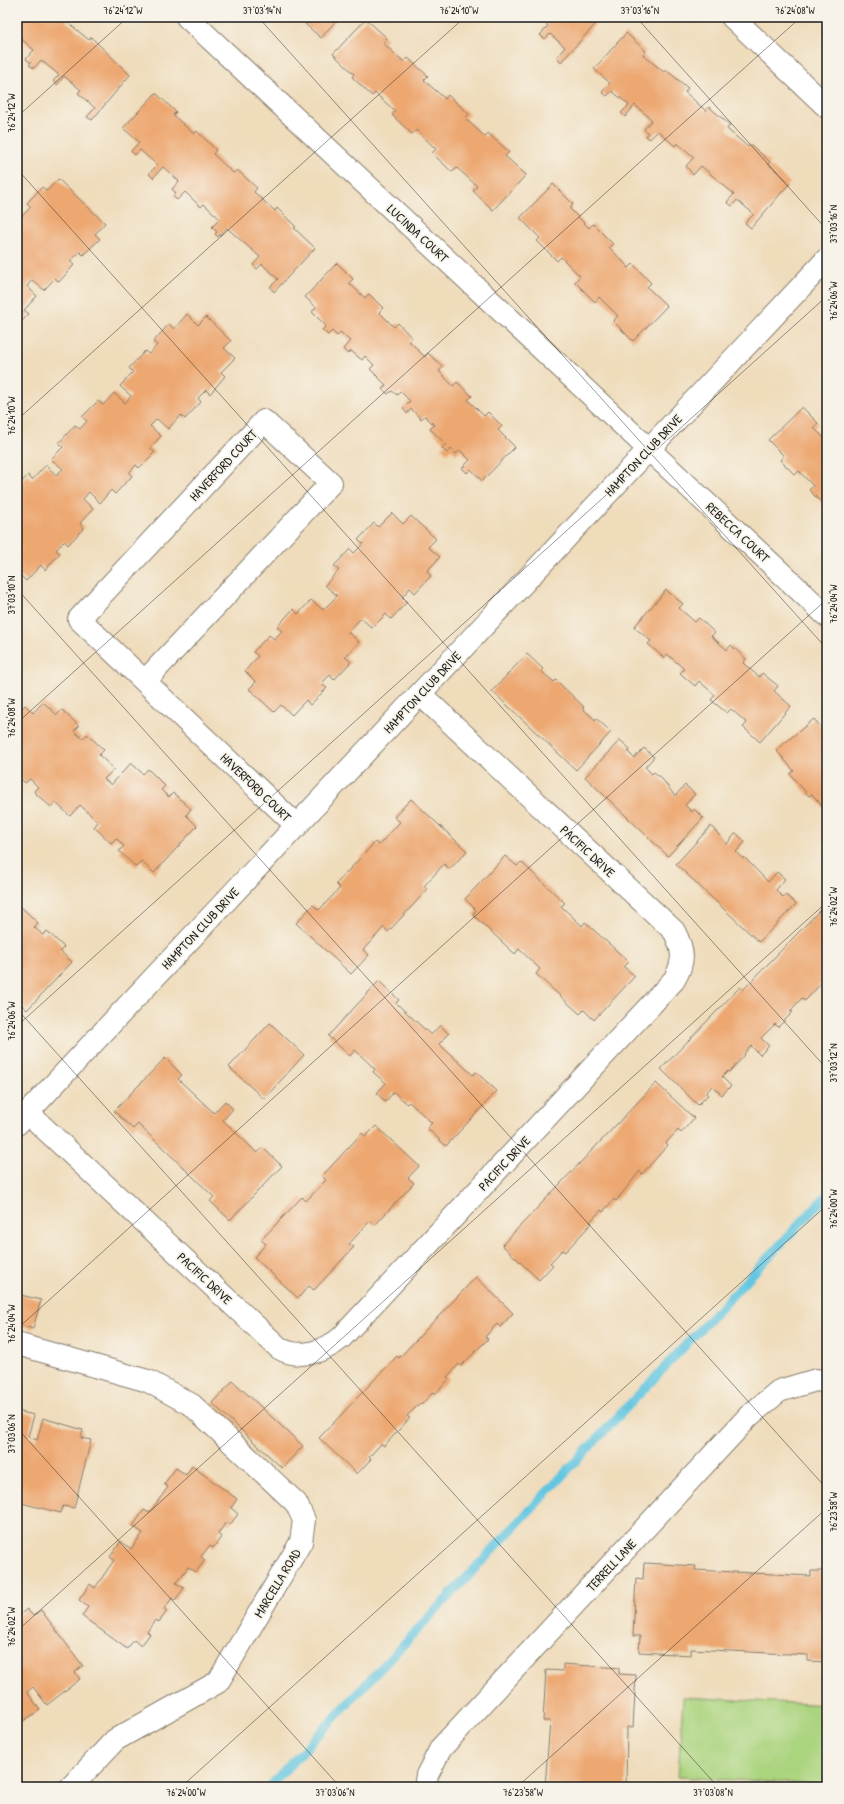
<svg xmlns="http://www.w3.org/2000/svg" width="844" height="1804" viewBox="0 0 844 1804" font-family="'Patrick Hand',sans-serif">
<rect width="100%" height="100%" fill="#f7f3e8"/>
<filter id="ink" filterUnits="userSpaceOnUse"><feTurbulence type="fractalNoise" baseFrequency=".025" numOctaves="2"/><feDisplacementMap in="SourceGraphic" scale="8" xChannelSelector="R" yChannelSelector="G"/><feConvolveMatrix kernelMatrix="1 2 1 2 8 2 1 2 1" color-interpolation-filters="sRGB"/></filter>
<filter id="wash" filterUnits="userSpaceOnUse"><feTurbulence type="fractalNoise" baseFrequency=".012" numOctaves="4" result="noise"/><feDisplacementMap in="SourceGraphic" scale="16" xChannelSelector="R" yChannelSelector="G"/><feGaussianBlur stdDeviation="0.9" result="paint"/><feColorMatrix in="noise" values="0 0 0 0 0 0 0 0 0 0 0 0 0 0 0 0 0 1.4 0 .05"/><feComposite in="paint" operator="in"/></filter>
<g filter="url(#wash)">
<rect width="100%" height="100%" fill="#efdcbb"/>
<path fill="#abd47f" stroke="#64784e" d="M683,1697L827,1705V1785L678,1777Z"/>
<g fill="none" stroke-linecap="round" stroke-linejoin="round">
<path stroke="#63c6e1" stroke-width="9" d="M269,1787L827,1195"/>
</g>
<g id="blocks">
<g fill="#eda872">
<path d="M17,17H70L66,21L89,40L91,37L130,75L92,120L87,117L95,108L78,93L81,90L64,76L57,85L53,81L59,75L41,60L34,68L29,65L31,63L26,59L34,50L17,35Z"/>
<path d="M305,17H339L321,38L305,24L309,20Z"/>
<path d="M538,17H602L561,62L557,57L565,47L550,34L545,39L540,35L548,26Z"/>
<path d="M366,19L387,38L383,43L404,62L408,58L428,76L424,80L445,99L448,95L469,114L465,118L485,137L488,133L509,152L505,156L526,175L493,210L473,191L477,186L457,168L452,172L432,153L436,149L416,130L412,134L392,115L395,111L375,93L372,96L352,77L354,74L333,54Z"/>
<path d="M626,33L646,51L643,55L664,72L666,70L688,88L685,92L706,111L709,107L730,125L727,129L748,147L750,144L770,162L768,164L790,183L751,228L745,223L754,214L737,200L732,206L727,202L734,194L701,166L693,175L686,166L694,157L677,143L675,146L658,131L650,139L646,136L648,133L644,129L652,120L635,105L625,117L621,113L629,105L612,91L607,96L602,92L610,83L594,69Z"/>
<path d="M156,93L176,112L173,115L194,134L197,131L216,150L213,154L233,173L237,170L257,188L254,192L275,211L277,208L296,227L294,228L315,248L274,292L270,287L278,279L262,264L257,269L253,265L260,257L227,228L218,237L215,234L217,232L212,227L220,219L204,204L201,207L185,192L177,200L173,196L176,193L172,189L179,181L163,167L153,178L149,174L157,165L140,150L135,155L131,151L139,142L123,128Z"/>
<path d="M58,179L105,223L95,234L100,239L83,255L80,252L70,261L74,265L59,282L55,278L44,290L32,280L27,286L37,296L24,310L29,314L17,326V211L22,216L31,207L27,203L42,187L47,191Z"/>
<path d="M553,184L573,204L570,209L589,228L593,224L613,244L609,247L629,268L633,264L651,283L647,287L667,306L633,341L613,321L618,316L599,297L595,302L575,282L580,276L561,257L557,261L537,241L540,238L520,218Z"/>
<path d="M337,263L353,279L349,283L365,298L369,294L383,308L379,312L394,327L398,323L412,338L409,341L425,357L428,353L443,367L439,371L453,386L457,382L472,396L468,400L484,416L488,412L502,426L498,430L515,447L482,481L471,469L467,473L462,468L470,460L460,450L456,454L451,449L447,453L442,448L446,444L430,429L434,425L425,416L421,419L411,409L407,414L403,408L410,401L400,391L397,395L392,391L388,394L382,389L386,385L370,369L374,365L365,356L362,360L351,351L348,354L343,349L350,341L340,332L337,336L332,331L328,335L322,330L326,326L312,312L316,307L305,297Z"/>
<path d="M187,314L198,325L206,317L231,341L224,348L235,358L221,372L225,376L210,394L206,390L198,398L201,402L185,419L181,415L168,429L157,419L150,426L161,436L150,448L155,452L139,468L136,465L129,473L132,476L115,494L111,490L100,503L89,492L83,499L93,509L80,523L84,528L68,545L64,541L56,550L60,553L45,570L41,565L26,581L17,572V487L28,475L32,480L46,465L56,475L63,469L51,459L63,447L59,443L75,425L80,429L87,421L82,417L98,401L103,405L114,393L125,403L131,396L120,386L133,372L129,368L145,351L149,354L150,353L157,345L153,342L169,324L174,329Z"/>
<path d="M802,407L818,423L814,428L827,441V502L824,505L809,490L813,486L799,471L795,475L780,460L784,456L768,440Z"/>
<path d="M392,513L403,524L411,516L436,539L428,547L440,557L427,571L431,576L415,593L410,588L402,597L407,602L391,619L386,614L372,628L361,618L348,632L359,642L345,657L351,662L334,680L330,675L321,684L327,688L310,705L306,700L292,715L281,705L274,712L249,689L256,682L245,671L258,656L253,652L269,635L274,639L282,631L277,627L293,609L298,614L311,600L323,610L337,596L325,585L339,570L334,566L350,549L354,553L363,544L358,540L374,523L378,527Z"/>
<path d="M666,590L683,604L679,608L695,622L699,618L715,633L711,636L725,648L727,650L731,645L746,659L743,663L759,677L762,673L778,686L774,691L791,706L760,742L743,727L747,723L731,709L727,713L711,700L715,695L699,681L695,686L680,673L684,669L667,654L664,658L648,644L651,641L634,627Z"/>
<path d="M527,654L543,669L541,671L554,682L556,680L584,707L582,708L595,720L596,718L611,732L576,770L492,691Z"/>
<path d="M43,702L57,715L62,710L79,726L74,731L83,739L87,734L104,750L99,755L114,769L104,779L111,785L131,763L143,774L148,769L165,786L161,790L169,797L173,793L191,809L186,815L197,826L154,873L141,861L136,867L119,851L124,846L116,838L111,843L94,827L98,822L80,805L70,816L55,802L51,807L35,793L34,791L38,787L30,779L25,783L17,775V713L25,705L33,713Z"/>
<path d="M814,719L827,734V812L812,794L809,796L790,774L794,771L776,750Z"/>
<path d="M620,740L630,749L628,752L634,758L644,748L654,757L645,767L652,774L654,772L662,779L675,796L685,785L695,794L685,805L692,812L694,809L703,818L668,856L585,777Z"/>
<path d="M411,799L467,851L450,869L444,864L424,886L427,890L388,932L384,927L363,950L369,955L351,974L296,923L313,905L319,910L340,888L336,884L375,842L379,845L400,822L394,817Z"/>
<path d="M711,826L727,844L736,833L745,842L736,852L743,859L744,857L768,882L777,872L785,879L776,890L783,897L786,895L796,904L759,942L676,864Z"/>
<path d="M505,856L517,866L521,862L565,903L561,906L582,926L585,922L629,962L624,967L635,976L594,1020L584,1010L580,1014L536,974L540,969L519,949L515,954L473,915L476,910L465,899Z"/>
<path d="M21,907L38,923L34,927L43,935L47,931L64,947L60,951L72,962L27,1010L17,1000V911Z"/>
<path d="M820,910L827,917V977L805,1001L802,998L790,1011L793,1012L778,1027L775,1024L761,1038L769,1046L760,1055L751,1046L744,1054L745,1055L729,1072L728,1071L722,1077L731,1086L722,1095L712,1086L706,1093L708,1095L698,1105L661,1069L740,987L743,990Z"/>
<path d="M379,981L399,1000L396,1003L431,1035L440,1025L449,1034L439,1044L473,1075L476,1072L497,1091L446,1146L427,1128L432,1123L409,1102L407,1104L394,1092L385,1102L377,1093L386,1083L373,1072L375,1069L355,1050L350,1056L328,1036Z"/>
<path d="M270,1023L304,1055L264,1099L229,1067Z"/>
<path d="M165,1058L182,1075L178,1079L214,1113L225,1101L233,1109L223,1120L257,1153L263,1148L282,1166L230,1220L210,1201L214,1197L138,1124L133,1129L114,1111Z"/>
<path d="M656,1083L694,1118L681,1133L678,1130L666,1143L668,1145L642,1174L640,1171L616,1201L614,1199L603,1212L601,1210L590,1222L592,1223L565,1252L562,1250L550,1263L553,1265L539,1280L502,1245Z"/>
<path d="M376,1126L419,1166L408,1178L414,1183L375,1225L370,1221L349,1244L354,1247L314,1290L309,1286L298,1298L254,1257L266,1244L261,1240L302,1197L306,1201L326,1180L322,1176L362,1133L365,1137Z"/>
<path d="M476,1277L513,1313L500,1327L497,1324L485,1337L488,1339L461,1366L459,1364L447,1377L449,1379L435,1394L433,1392L421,1405L420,1403L407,1416L410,1418L384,1446L381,1444L369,1457L371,1459L357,1474L319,1438L397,1356L399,1358Z"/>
<path d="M17,1294L41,1300L33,1329L17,1324Z"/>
<path d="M233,1381L303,1446L282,1468L212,1403Z"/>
<path d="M17,1411L34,1415L28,1437L37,1440L43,1418L83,1430L81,1438L91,1440L74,1508L63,1506L61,1513L17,1502Z"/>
<path d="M192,1466L237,1499L231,1508L238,1514L230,1525L226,1522L218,1534L221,1537L213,1548L210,1545L201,1557L205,1560L196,1572L188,1567L176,1583L184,1588L175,1600L172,1598L164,1609L167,1611L159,1622L155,1620L147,1632L150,1634L141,1646L134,1640L127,1649L82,1616L88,1607L79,1600L90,1584L95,1588L114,1560L110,1557L121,1541L131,1549L143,1533L133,1526L144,1510L149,1513L168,1487L164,1484L176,1468L186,1475Z"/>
<path d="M644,1563L696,1566L695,1570L811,1576V1571H827V1662L808,1661V1655L691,1649V1655L639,1652L640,1636H633L636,1578L643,1579Z"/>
<path d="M27,1609L33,1616L41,1610L83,1666L75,1672L80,1679L47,1705L33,1687L27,1692L40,1710L17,1725V1617Z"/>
<path d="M563,1664L619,1668V1674L636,1675L633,1727H627L626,1787H545L550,1721H543L546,1670L563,1671Z"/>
</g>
</g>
</g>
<g filter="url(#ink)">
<use href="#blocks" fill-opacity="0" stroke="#867c6c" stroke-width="1"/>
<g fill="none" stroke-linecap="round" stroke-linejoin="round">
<defs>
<g id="minor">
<path d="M187,17L827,616"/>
<path d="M732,17L827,107"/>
<path d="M145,681L331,483L264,421L79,619L297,826"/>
<path d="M28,1113L279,1348C299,1360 324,1352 341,1338L674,980C685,962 684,950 674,931L420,694"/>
<path d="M17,1124L827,259"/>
<path d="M17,1344L148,1381L192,1405L296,1503L304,1520L301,1542L218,1682L115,1740L71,1787"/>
<path d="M425,1787L427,1775L441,1748L749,1416L779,1391L816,1380L827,1382"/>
</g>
</defs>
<use href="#minor" stroke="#867c6c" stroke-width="24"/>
<use href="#minor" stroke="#fff" stroke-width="22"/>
</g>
</g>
<path fill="none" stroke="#1c1c1c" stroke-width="1" stroke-opacity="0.45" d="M258,17L827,649M636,17L827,230M17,117L128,17M17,169L827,1069M17,420L465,17M17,589L827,1489M17,723L801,17M17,1009L718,1787M17,1026L827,296M17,1329L827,599M17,1428L340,1787M17,1631L827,902M181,1787L827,1205M517,1787L827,1508"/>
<g text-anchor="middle" stroke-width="3.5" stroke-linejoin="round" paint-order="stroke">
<g font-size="13" fill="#1c1c1c" stroke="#f7f3e8">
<text transform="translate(418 233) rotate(43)" y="5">LUCINDA COURT</text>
<text transform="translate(643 455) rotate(-47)" y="5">HAMPTON CLUB DRIVE</text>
<text transform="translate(223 465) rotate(-47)" y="5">HAVERFORD COURT</text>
<text transform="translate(738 532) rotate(43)" y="5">REBECCA COURT</text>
<text transform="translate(422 692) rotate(-47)" y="5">HAMPTON CLUB DRIVE</text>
<text transform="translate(256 787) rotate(44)" y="5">HAVERFORD COURT</text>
<text transform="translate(588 851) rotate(43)" y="5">PACIFIC DRIVE</text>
<text transform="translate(200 928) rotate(-47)" y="5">HAMPTON CLUB DRIVE</text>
<text transform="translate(504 1163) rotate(-47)" y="5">PACIFIC DRIVE</text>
<text transform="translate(205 1278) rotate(43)" y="5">PACIFIC DRIVE</text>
<text transform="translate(611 1565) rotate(-47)" y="5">TERRELL LANE</text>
<text transform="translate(277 1583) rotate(-59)" y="5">MARCELLA ROAD</text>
</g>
</g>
<rect width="844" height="1804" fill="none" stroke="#f7f3e8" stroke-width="44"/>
<rect x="22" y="22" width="800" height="1760" fill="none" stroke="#1c1c1c" stroke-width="1.5"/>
<g font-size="10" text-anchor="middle" fill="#1c1c1c">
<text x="123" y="14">76°24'12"W</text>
<text x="262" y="14">37°03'14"N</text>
<text x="459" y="14">76°24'10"W</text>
<text x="640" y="14">37°03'16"N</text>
<text x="795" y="14">76°24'08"W</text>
<text transform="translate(11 113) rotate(-90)" y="4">76°24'12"W</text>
<text transform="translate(833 224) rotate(-90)" y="4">37°03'16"N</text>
<text transform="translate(833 301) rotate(-90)" y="4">76°24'06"W</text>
<text transform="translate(11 416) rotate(-90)" y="4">76°24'10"W</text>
<text transform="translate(11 595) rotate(-90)" y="4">37°03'10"N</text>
<text transform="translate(833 604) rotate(-90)" y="4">76°24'04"W</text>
<text transform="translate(11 718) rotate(-90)" y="4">76°24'08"W</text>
<text transform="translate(833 907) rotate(-90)" y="4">76°24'02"W</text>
<text transform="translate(11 1021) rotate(-90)" y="4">76°24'06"W</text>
<text transform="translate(833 1063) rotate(-90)" y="4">37°03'12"N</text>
<text transform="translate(833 1209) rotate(-90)" y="4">76°24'00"W</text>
<text transform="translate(11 1324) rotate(-90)" y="4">76°24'04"W</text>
<text transform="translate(11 1434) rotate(-90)" y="4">37°03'06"N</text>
<text transform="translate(833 1512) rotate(-90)" y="4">76°23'58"W</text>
<text transform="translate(11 1627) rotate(-90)" y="4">76°24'02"W</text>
<text x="186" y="1796">76°24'00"W</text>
<text x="335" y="1796">37°03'06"N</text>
<text x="523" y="1796">76°23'58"W</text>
<text x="713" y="1796">37°03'08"N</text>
</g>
</svg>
